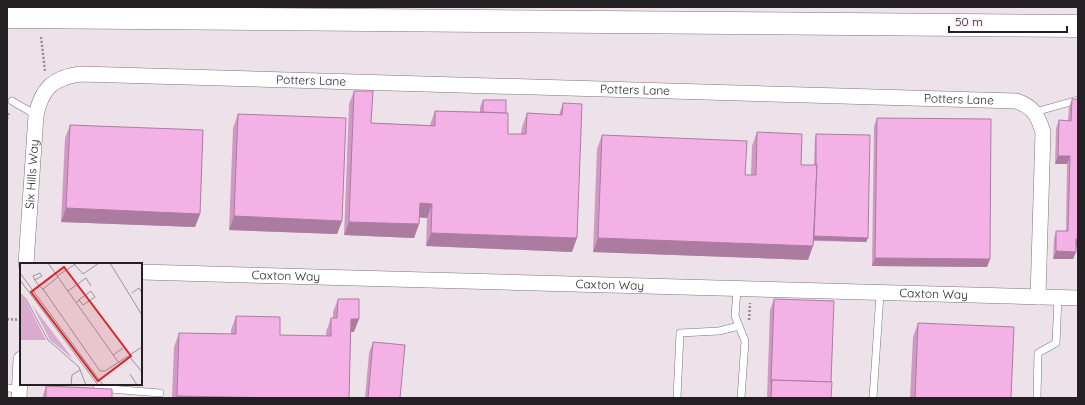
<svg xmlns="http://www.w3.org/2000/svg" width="1085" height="405" viewBox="0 0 1085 405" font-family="Quicksand,sans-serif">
<rect width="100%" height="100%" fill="#ede2ea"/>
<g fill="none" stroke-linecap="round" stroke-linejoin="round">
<defs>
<g id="lane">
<path d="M12,101L36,115"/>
<path d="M1035,112L1078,100"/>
<path d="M737,289L735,316L745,341L741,398"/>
<path d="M7,388L20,389"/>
<path d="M97,388L160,393"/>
<path d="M677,398L680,333L719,331L739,326"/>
<path d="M873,398L880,294"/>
<path d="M1037,398L1038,353L1056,343L1058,298"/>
</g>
<g id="street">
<path id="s1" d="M26,264L36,115C42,88 53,78 80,74L1016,101C1033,106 1038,116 1043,132L1038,297"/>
<path id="s2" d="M141,272L1078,298"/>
<path d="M19,398L21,359"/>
</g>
<path id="highway" d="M7,17L1078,26"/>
</defs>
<use href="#lane" stroke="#7e747c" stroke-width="8"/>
<use href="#street" stroke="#7e747c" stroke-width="16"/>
<use href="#highway" stroke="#7e747c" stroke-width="23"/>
<g stroke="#948c92" stroke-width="2.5" stroke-dasharray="2 2" stroke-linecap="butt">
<path d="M41,37L45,71"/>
<path d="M7,119L9,112"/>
<path d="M7,319L21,320"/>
<path d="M749,320L750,303"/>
</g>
<use href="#lane" stroke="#fff" stroke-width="7"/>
<use href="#street" stroke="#fff" stroke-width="15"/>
<use href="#highway" stroke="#fff" stroke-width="22"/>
</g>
<g fill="#d298c5">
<path d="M354,91L371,123L430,125L435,111L480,112V107L483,100L506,113L508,134H521L522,127L527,113L559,115L563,103L572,252L426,246L427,218L419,217V224L414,238L344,235L349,104Z"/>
<path d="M1072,99H1078V247H1076V252L1073,259H1053L1054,239L1056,231H1066L1067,164H1055L1056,128L1059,120L1068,121L1069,107Z"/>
<path d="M238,114L342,221L337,234L229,230L233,128Z"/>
<path d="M877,118L990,259L987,267L872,266L874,126Z"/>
<path d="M70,125L200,214L195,227L61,222L65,138Z"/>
<path d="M757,132L801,165H814L815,138L816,134L868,238L866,242L814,241L808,260L593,252L597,149L602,135L745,175H751L752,146Z"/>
<path d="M338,299L354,332H351L349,398H172L174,347L179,333L231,334V330L236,316L280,335L326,336V332L331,318H333V312Z"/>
<path d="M774,299L831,382V398H767L770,310Z"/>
<path d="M918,323L1011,398H910L913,337Z"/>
<path d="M373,342L400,398H365L369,353Z"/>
<path d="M46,386L112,398H42Z"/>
</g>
<g fill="#ab7ca0">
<path d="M1058,156H1070L1067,164H1055Z"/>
<path d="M420,203L432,204L427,218L415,217Z"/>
<path d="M66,208L200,214L195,227L61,222Z"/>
<path d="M234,216L342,221L337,234L229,230Z"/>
<path d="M349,222L419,224L414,238L344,235Z"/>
<path d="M431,233L577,238L572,252L426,246Z"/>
<path d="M814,236L868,238L866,242L813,240Z"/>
<path d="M598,238L813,246L808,260L593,252Z"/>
<path d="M1076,239H1078V247H1073Z"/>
<path d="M1056,251L1076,252L1073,259H1053Z"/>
<path d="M875,258L990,259L987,267L872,266Z"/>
<path d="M351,319H359L354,332H346Z"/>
<path d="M177,396L281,398H176Z"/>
</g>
<g fill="#f4b1e5" stroke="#ab7ca0">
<path d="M354,91H373L371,123L435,126V111L508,113V134H526L527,113L562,115L563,103L582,104L577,238L431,233L432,204L420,203L419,224L349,222Z"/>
<path d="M1072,99H1078V239H1076V252L1056,251V231H1068L1070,156H1058L1059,120L1071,121Z"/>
<path d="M483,100H506V113L483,112Z"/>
<path d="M238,114L346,118L342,221L234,216Z"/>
<path d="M877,118L991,119L990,259L875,258Z"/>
<path d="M70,125L203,130L200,214L66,208Z"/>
<path d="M757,132L802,134L801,165H817L813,246L598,238L602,135L747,141L745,175H756Z"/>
<path d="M816,134L870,135L868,238L814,236L817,165H816Z"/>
<path d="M338,299H359V319H351L349,398H281L177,396L179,333L236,334V316L280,317V335L331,336V318H337Z"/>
<path d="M774,299L834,301L831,382L772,380L771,383Z"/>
<path d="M918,323L1014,327L1011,398H915Z"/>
<path d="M373,342L405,345L400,398H368Z"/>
<path d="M772,380L832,382L831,398H771Z"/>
<path d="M46,386L112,389V398H46Z"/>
</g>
<g text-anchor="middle" stroke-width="3.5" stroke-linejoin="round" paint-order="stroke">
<g font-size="12" fill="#231f22" stroke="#faeff7">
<text dy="4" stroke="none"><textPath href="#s1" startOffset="446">Potters Lane</textPath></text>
<text dy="4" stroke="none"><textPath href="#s1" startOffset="770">Potters Lane</textPath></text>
<text dy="4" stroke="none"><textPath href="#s1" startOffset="1094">Potters Lane</textPath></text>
<text dy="4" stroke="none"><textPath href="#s1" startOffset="90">Six Hills Way</textPath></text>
<text dy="4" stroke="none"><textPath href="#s2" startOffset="145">Caxton Way</textPath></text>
<text dy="4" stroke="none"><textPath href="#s2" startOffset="469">Caxton Way</textPath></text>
<text dy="4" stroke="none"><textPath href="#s2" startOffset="793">Caxton Way</textPath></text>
</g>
</g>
<g transform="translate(20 263)">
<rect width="122" height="122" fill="#ede2ea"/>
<path d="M0,31L5,36L26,77H0ZM12,42L53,96L30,77Z" fill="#d9accf"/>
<path fill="none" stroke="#9c949a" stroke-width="1" d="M28,0L99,100M53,0L63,11L79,0M90,0L122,52M0,10L83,122M37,13L57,0M0,17L78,122M15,17L22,13L20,10L13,13L15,17L19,23L23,26L80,108H85L122,84M23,26L38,14M48,28L66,15L71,23M0,30L6,36L28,77L59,104L66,122M112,30L119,25L122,30M56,40L60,36L71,28L75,34L63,42L59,37M93,92L103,85M109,93L122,109M110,111L117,122M51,122L52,112L60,107"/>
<path fill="#d62828" fill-opacity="0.15" stroke="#d62828" stroke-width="2" d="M44,4L111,93L78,118L11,29Z"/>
<rect width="122" height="122" fill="none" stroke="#231f22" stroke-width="2"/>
</g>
<rect width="1085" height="405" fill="none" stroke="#231f22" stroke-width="16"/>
<path d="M949 26v6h118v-6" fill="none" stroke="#231f22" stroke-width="2"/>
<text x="955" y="26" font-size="12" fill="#231f22" stroke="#faeff7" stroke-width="3" paint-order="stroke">50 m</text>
</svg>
